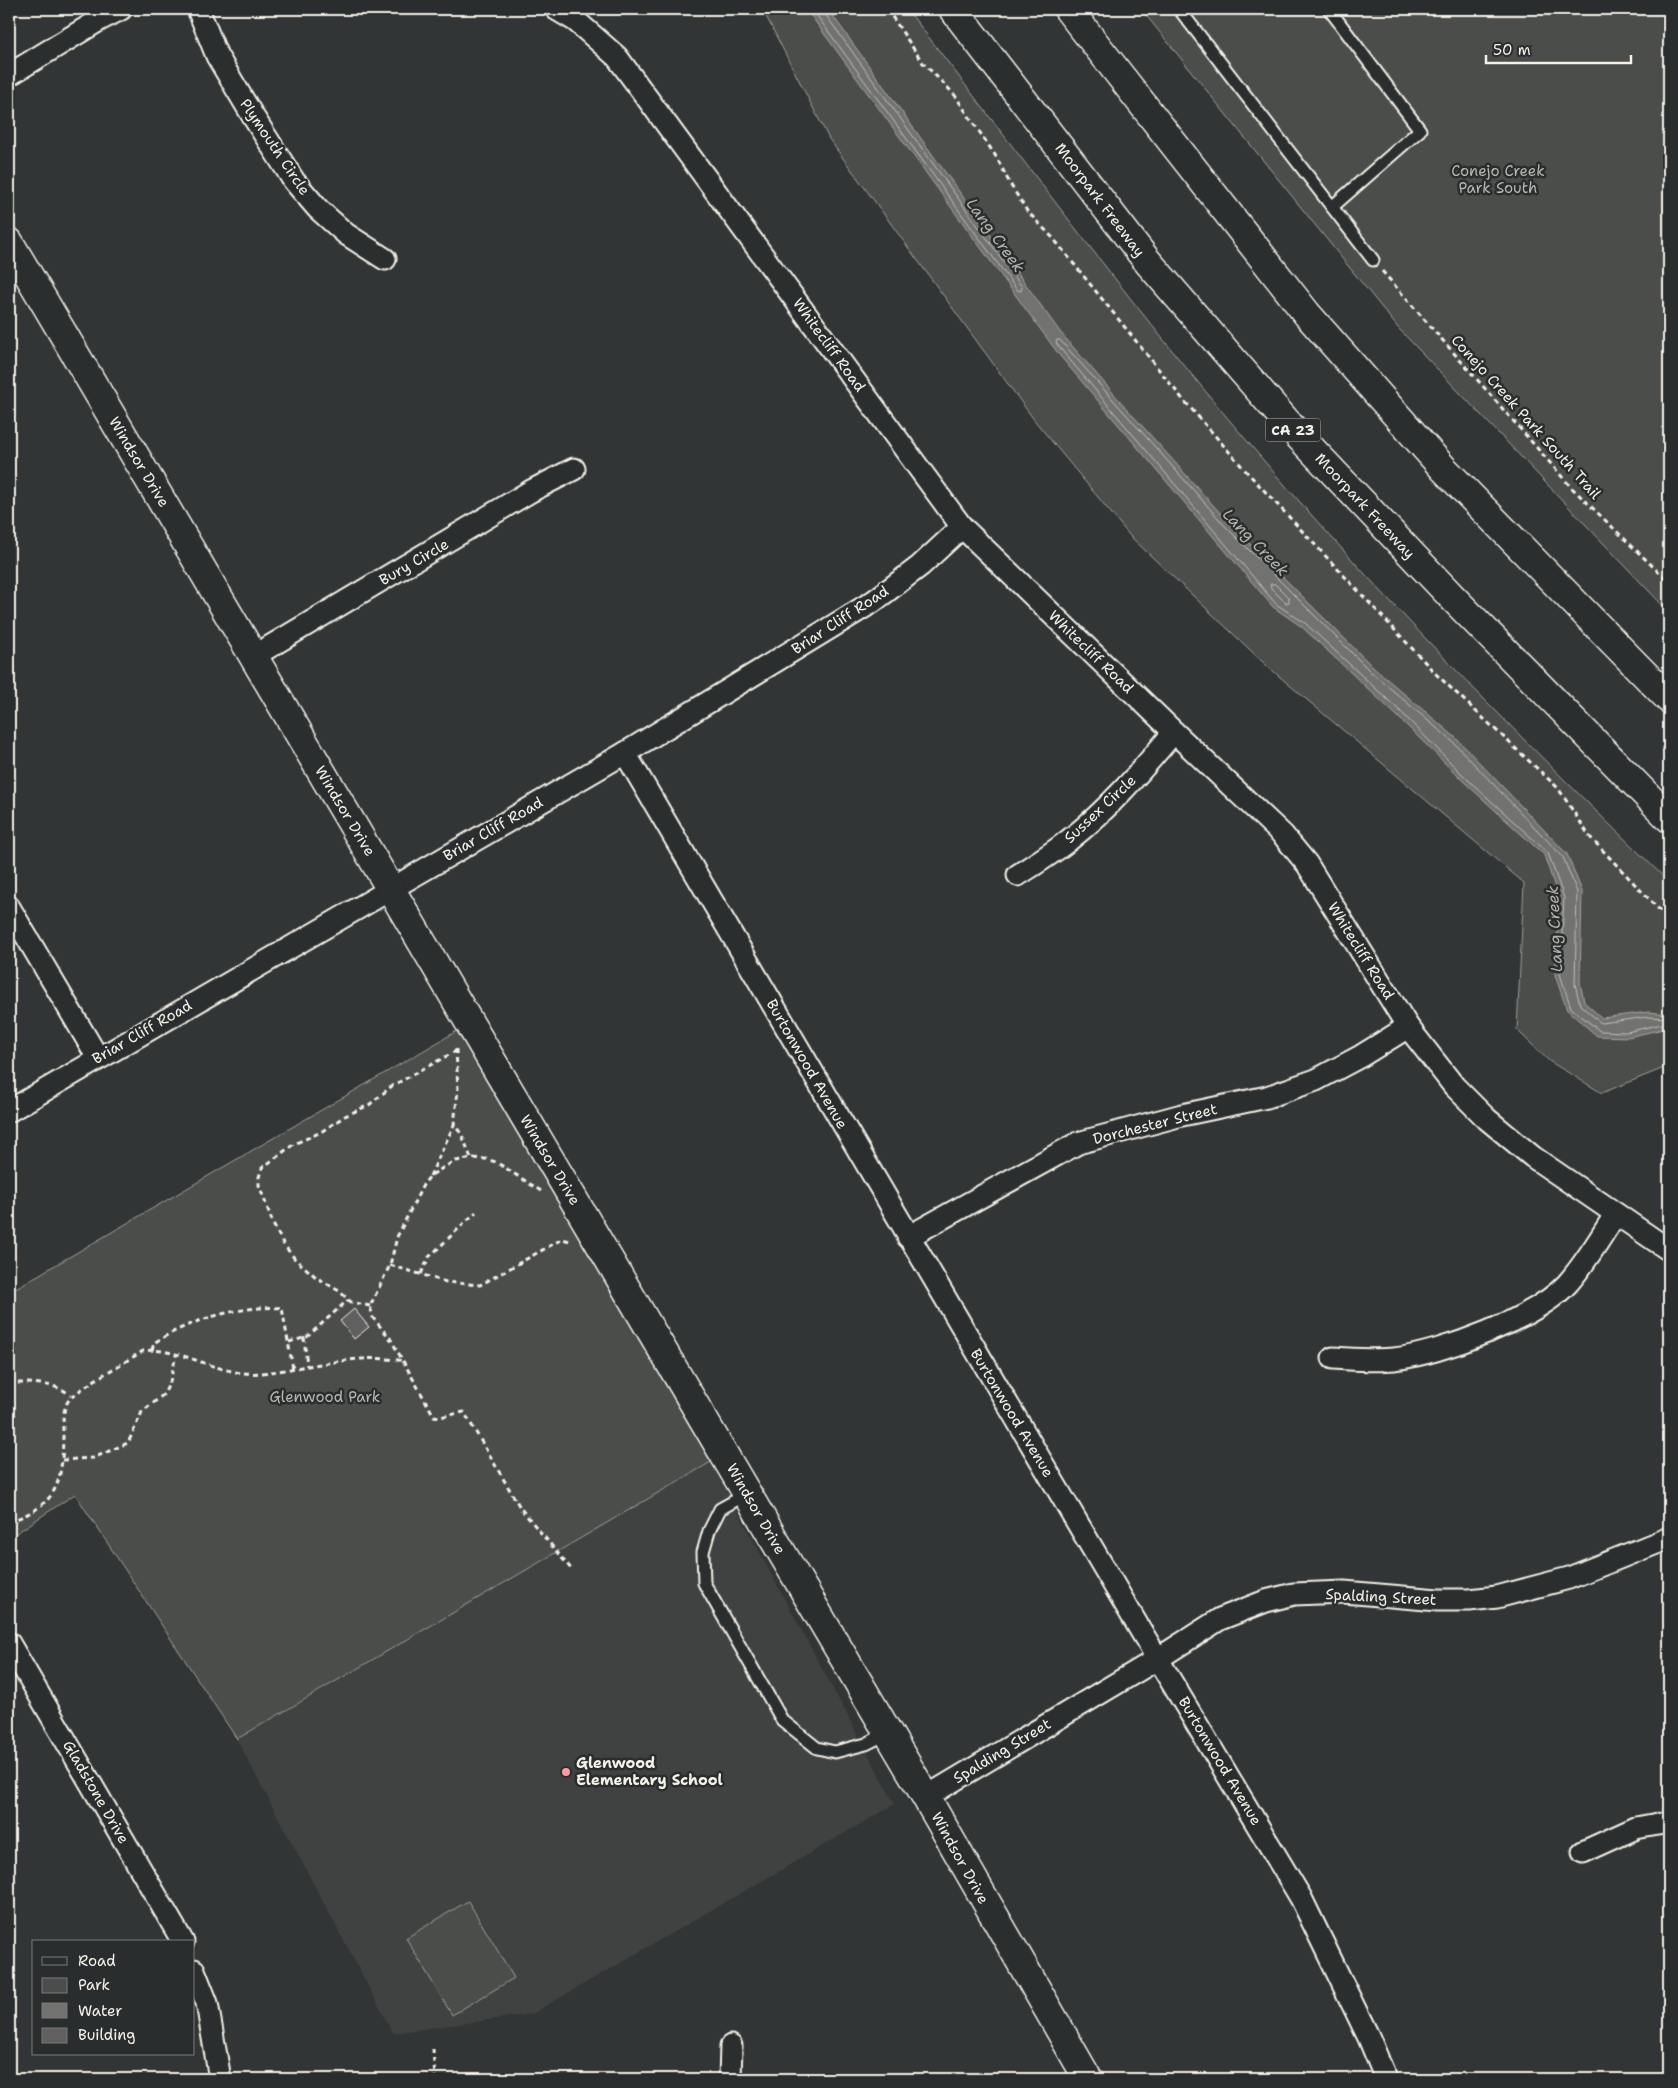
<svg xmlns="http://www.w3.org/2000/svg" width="1678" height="2088" viewBox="0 0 1678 2088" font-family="'Shantell Sans',sans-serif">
<rect width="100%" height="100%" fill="#323535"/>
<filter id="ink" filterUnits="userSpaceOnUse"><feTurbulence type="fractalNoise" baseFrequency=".02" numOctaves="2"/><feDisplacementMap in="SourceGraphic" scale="10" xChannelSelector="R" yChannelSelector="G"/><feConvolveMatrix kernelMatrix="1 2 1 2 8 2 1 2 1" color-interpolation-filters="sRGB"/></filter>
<g filter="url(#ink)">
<path fill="#404242" d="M711,1462L895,1804L532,2014L393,2033L237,1740Z"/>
<g fill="#4b4d4c" stroke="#a09f9a">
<path d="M759,9H907C1028,166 1146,325 1276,475C1400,617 1533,751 1669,882V1066L1602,1093L1549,1061L1517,1030L1524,883L1267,666L1130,536L1035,421L829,139L767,18Z"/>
<path d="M1141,9H1669V612L1399,329Z"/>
<path d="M457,1031L711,1462L237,1739L75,1494L15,1534L9,1540V1292Z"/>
<path d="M468,1901L514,1978L452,2015L406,1938Z"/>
</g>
<path fill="#727370" stroke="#a6a5a0" d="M806,9H828L1060,332L1127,409L1231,525L1374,668L1455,737L1567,854L1582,891L1580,982L1584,1002L1602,1018L1648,1012L1669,1014V1029H1663L1628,1037L1597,1036L1567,1010L1555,975L1559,899L1544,855L1462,780L1396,715L1302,627L1273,607L1060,356Z"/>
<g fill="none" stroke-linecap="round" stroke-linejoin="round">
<g stroke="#c0bfb8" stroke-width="1">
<path d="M812,9L1017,290L1021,291L1022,287L825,14L824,9"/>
<path d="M1271,584H1275L1289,598V602L1286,603L1271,588Z"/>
<path d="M1669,1018L1648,1017L1601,1023L1580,1005L1575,984L1577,892L1563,857L1452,741L1371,672L1227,528L1060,340H1057L1056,343L1064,353L1276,604L1305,623L1400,711L1465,777L1548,853L1564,898L1560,974L1571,1008L1600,1031L1627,1032L1662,1024H1669"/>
</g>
</g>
<path fill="#5f605f" stroke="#f4f1e8" d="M354,1309L369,1327L354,1339L340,1321Z"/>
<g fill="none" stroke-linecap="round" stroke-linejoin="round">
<defs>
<g id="service">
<path d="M1179,9L1373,260"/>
<path d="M1329,9L1420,130L1332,207"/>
<path d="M747,1494L720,1509L709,1531L703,1552L704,1583L782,1720L817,1748L835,1752L866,1744L888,1733"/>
</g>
<g id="minor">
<path d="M198,9L217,56L254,118L294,181L318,209L346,234L385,259"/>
<path d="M556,9L576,21L617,57L962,527L1174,732L1283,835L1307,864L1408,1027L1454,1086L1487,1119L1533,1157L1669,1250"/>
<path d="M9,75L101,19L121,9"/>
<path d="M254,656L531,491L574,469"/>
<path d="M625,753L1141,1631L1301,1898L1369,2038L1386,2079"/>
<path d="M1018,875C1035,864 1053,853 1069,840C1109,809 1141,771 1174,732"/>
<path d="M9,907L98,1058"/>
<path d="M9,1111L625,753L874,601L920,566L962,527"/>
<path d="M908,1237L1078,1143L1182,1115L1267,1097L1316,1080L1361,1056L1408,1027"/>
<path d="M1333,1358C1353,1359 1374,1361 1394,1359C1440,1354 1536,1318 1567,1284C1586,1263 1600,1238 1615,1215"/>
<path d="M9,1643L183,1942"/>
<path d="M926,1797L1159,1658L1220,1619L1266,1601L1294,1594L1344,1592L1438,1600H1469L1497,1597L1569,1578L1669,1538"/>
<path d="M1583,1852L1636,1828L1669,1822"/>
<path d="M194,1970L207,2003L220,2079"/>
<path d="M730,2079L731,2046"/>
</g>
<path id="tertiary" d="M9,242L926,1797L1088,2079"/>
<g id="motorway">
<path d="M953,9L1148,262L1298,435L1452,597L1669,818"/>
<path d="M1068,9L1307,314L1444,469L1669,699"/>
</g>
</defs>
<use href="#service" stroke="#f4f1e8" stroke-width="15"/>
<use href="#minor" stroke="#f4f1e8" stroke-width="25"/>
<use href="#tertiary" stroke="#f4f1e8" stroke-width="31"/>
<use href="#motorway" stroke="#f4f1e8" stroke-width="31"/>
<g stroke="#f4f1e8" stroke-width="3" stroke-dasharray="5 4" stroke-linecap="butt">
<path d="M887,9L923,63L954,94L997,158L1010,184L1027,211L1053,238L1181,397L1245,470L1437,675L1558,788L1590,837L1669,920"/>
<path d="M1382,271L1572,488L1669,582"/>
<path d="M456,1049L458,1090L454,1124L462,1135L471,1158"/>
<path d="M430,1176L454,1125"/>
<path d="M541,1191L496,1162L485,1159L473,1158L456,1161L444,1167L430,1176L423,1185L397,1237L390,1265L370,1306L373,1318L390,1338L434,1416L440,1417L464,1412L521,1509L572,1570"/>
<path d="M390,1265L446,1282L480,1285L562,1239L570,1241"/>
<path d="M421,1274L429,1257L476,1212"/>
<path d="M370,1306L351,1302L339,1291L316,1277L295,1259L284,1245L274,1226L259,1185V1177L262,1168L294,1144L321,1132L345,1116L369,1105L392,1086L456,1051"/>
<path d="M304,1337L307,1366"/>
<path d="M289,1342L307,1337L348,1300"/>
<path d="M152,1350L154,1343C189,1320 240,1305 282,1308L293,1369"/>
<path d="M9,1383C28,1383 58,1382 71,1396"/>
<path d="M62,1460L93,1458L128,1443L142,1412L164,1394L170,1382L176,1355"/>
<path d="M9,1522C57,1504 62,1486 63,1437C63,1426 62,1413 67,1403C72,1391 129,1360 143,1351C174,1346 211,1370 243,1373C265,1375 287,1369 308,1366C340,1361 371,1355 403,1361"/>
<path d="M433,2049L435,2079"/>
</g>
<use href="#service" stroke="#2a2d2e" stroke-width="11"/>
<use href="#minor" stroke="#2a2d2e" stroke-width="21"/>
<use href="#tertiary" stroke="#2a2d2e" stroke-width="28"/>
<use href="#motorway" stroke="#2a2d2e" stroke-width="28"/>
</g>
</g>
<circle fill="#ff9aa2" stroke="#2a2d2e" stroke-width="2" cx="566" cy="1772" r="5"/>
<g text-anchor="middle" stroke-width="5" stroke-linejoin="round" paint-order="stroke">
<rect fill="#2a2d2e" stroke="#b7b6b0" stroke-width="1" x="1265.5" y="418.5" width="55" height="23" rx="4"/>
<g font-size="14" font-weight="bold" fill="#f4f1e8">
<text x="1293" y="435">CA 23</text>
</g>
<g font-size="15" fill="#f4f1e8" stroke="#2a2d2e">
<text transform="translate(275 147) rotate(56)" y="5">Plymouth Circle</text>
<text transform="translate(1100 200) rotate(53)" y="5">Moorpark Freeway</text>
<text transform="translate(829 345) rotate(54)" y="5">Whitecliff Road</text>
<text transform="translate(1526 417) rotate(48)" y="5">Conejo Creek Park South Trail</text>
<text transform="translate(139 462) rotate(59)" y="5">Windsor Drive</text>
<text transform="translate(1365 506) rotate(47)" y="5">Moorpark Freeway</text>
<text transform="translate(414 562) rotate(-30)" y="5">Bury Circle</text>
<text transform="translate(840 620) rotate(-33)" y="5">Briar Cliff Road</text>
<text transform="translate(1091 652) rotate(44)" y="5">Whitecliff Road</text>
<text transform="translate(1100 809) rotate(-43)" y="5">Sussex Circle</text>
<text transform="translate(345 811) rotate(59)" y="5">Windsor Drive</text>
<text transform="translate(493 829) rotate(-30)" y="5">Briar Cliff Road</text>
<text transform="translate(1361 951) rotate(58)" y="5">Whitecliff Road</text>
<text transform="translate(142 1032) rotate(-30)" y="5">Briar Cliff Road</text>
<text transform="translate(807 1064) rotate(60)" y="5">Burtonwood Avenue</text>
<text transform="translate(1155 1124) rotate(-14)" y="5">Dorchester Street</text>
<text transform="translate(550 1160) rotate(59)" y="5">Windsor Drive</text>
<text transform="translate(1012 1413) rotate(59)" y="5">Burtonwood Avenue</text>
<text transform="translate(756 1509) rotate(60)" y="5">Windsor Drive</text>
<text transform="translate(1381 1597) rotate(3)" y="5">Spalding Street</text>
<text transform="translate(1002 1751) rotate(-31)" y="5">Spalding Street</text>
<text transform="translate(1220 1761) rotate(59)" y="5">Burtonwood Avenue</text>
<text transform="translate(96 1792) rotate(60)" y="5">Gladstone Drive</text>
<text transform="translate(960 1858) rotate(61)" y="5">Windsor Drive</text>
</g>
<g font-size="15" fill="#b9b8b1" stroke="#2a2d2e">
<text x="1498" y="176">Conejo Creek<tspan x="1498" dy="17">Park South</tspan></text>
<text x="325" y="1402">Glenwood Park</text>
</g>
<g font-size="15" font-weight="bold" fill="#f4f1e8" stroke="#2a2d2e" text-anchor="start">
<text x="576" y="1768">Glenwood<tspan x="576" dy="17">Elementary School</tspan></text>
</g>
<g font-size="16" font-style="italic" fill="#b3b2ac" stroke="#2a2d2e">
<text transform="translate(996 235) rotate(54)" y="6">Lang Creek</text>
<text transform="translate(1256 542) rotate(46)" y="6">Lang Creek</text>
<text transform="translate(1554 929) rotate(-93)" y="6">Lang Creek</text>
</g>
</g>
<rect width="1678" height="2088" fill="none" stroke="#2a2d2e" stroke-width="30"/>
<rect x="15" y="15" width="1648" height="2058" fill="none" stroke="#f4f1e8" stroke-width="2" filter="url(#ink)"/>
<rect x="32" y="1940" width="162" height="115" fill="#2a2d2e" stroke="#7b7b78"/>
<rect x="42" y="1957" width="25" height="8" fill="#2a2d2e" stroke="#7b7b78"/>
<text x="78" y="1966" font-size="15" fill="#f4f1e8">Road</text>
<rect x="42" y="1978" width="25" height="15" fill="#4b4d4c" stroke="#7b7b78"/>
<text x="78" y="1990" font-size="15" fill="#f4f1e8">Park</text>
<rect x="42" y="2003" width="25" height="15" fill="#727370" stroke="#7b7b78"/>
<text x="78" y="2016" font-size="15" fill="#f4f1e8">Water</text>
<rect x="42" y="2028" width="25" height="15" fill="#5f605f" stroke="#7b7b78"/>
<text x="78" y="2040" font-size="15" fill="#f4f1e8">Building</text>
<path d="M1486 55v8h145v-8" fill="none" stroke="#f4f1e8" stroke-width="2.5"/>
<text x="1493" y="55" font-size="15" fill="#f4f1e8" stroke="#2a2d2e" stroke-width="4" paint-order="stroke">50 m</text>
</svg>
